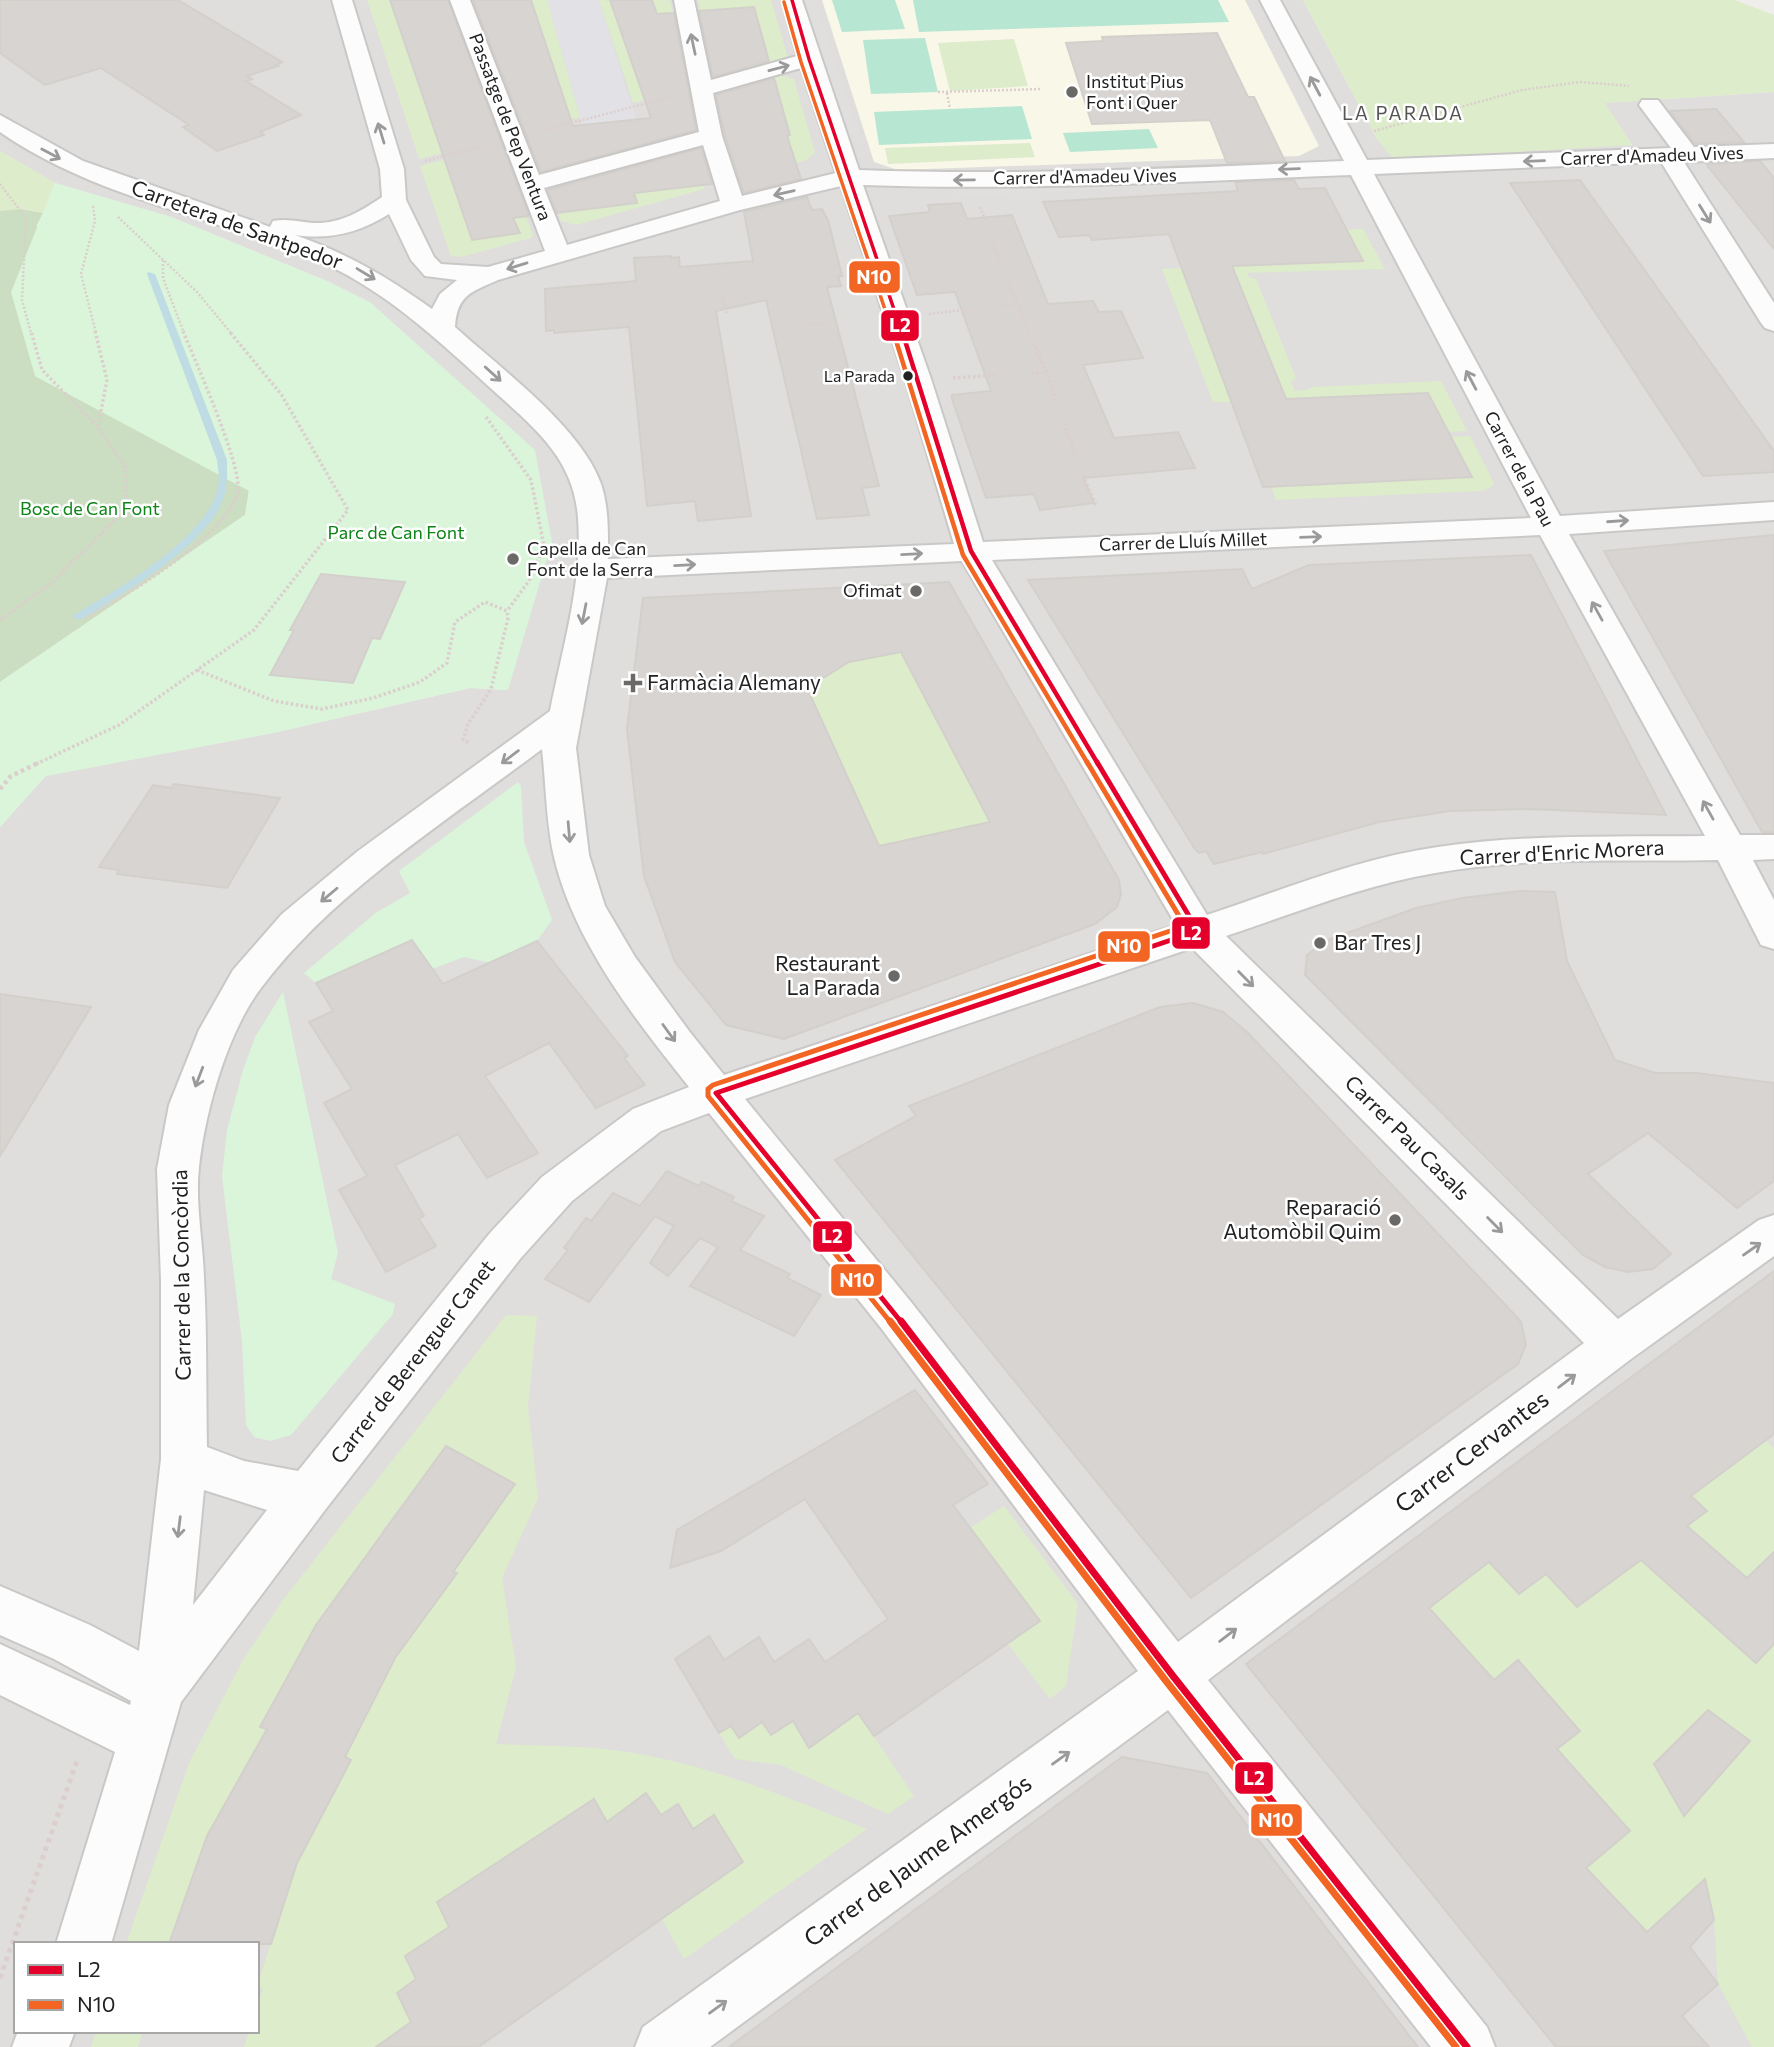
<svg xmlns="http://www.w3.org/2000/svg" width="1774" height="2047" viewBox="0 0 1774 2047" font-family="Commissioner,sans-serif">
<rect width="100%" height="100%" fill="#f0eeeb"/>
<path fill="#dfdedc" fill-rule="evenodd" d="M0,0H1303L1377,139L1632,145L1604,103L1774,92V2047H0V827L45,776L273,733L470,688L508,690L371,303L327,281L171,217L55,183L0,151ZM16,1944H257V2031H16Z"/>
<path fill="#f8f7e8" d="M822,0H1245L1319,146L1299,156L898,170L874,162Z"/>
<g fill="#ddeccb" fill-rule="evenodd">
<path d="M367,0H444L497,139L419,159Z"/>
<path d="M473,0H547L580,117L525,131Z"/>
<path d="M599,0L653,4L652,0H670L689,88L633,103Z"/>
<path d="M698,0H771L788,58L724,75H716ZM754,8L767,55V56L714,10Z"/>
<path d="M1303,0H1735L1774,15V92L1605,103L1632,145L1393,159L1377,139Z"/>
<path d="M1014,39L1028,86L950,91L938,43Z"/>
<path d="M781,75L794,79L815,153L806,160L748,177L735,170L718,92L736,87L738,94L793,155L776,80L764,79Z"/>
<path d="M1030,143L1035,157L888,164L885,148Z"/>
<path d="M500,145L533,235L531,238L461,257L451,256L420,166Z"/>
<path d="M697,149L706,180L704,189L576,225L561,221L550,189Z"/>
<path d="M0,151L55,183L43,213L21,209L0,211Z"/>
<path d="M1363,229L1385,269L1247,273L1249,277L1256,279L1296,378L1291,382L1295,391L1307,390L1312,387L1441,381L1467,431L1303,439L1443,423L1428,393L1285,400L1232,266L1363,259L1350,237L1225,242L1221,234Z"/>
<path d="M1182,268L1231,402H1213L1162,269Z"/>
<path d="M1470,436L1493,481V486L1482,491L1276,500L1271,486L1472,477L1255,445Z"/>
<path d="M901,652L990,822L742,875L820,718L808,688L849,662Z"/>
<path d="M506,1315L537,1316L528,1406L538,1498L502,1578L516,1667L496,1744C547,1746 600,1745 650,1756C725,1771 797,1801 867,1829L684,1959L662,1919L743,1861L714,1816L693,1829L679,1804L661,1815L646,1794L607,1822L594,1799L438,1902L449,1927L405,1956L416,1979L397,1993L411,2022L386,2039L390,2047H244L249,2031H257V2006L263,1989L257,1986L297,1863L350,1760L344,1757L395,1658L456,1574L452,1571L515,1484L446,1446L382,1531L385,1533L314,1630L260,1726L267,1729L169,1944H126L189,1763L243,1660L283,1600Z"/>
<path d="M1766,1441L1774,1448V1552L1747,1578L1687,1526L1706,1511L1691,1496Z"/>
<path d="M1004,1506L1078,1604L1066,1686L1050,1699L1008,1644L1040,1621L970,1528Z"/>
<path d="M1641,1560L1756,1663L1774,1644V2047H1752L1718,1984L1714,1920L1705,1880L1647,1932L1625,1909L1566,1885L1629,1831L1557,1749L1580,1730L1518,1661L1494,1680L1429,1608L1489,1562L1519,1594L1546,1574L1578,1607ZM1708,1710L1750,1741L1684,1815L1654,1764Z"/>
<path d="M858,1713L914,1796L888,1814L781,1765L735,1759L719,1733L731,1726L739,1737L762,1722L771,1735L793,1721L809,1747Z"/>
<path d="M96,2031H143L138,2047H91Z"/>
</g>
<path fill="#cbdec1" d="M20,209L43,213L37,225L35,376L249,490L245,515L0,682V211Z"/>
<g fill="#daf5da">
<path d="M55,183L171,217L327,281L371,303L535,450L552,542L508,690L470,688L273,733L46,776L0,827V682L245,515L249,491L35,376L11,292Z"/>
<path d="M518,782L521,786L524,842L552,920L537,941L491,963L464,957L432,969L411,940L316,983L304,973L377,912L410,893L399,871Z"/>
<path d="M283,992L338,1253L331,1279L395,1304L393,1314L291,1435L270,1441L254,1437L246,1425L242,1341L222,1176L227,1130L243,1070L255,1037Z"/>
</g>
<g fill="#b7e6d2">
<path d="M832,0H895L905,29L842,32Z"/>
<path d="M913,0H1218L1229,22L919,32Z"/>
<path d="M925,38L938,92L871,94L863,40Z"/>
<path d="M1022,106L1032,139L879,145L874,112Z"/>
<path d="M1149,129L1158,148L1070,152L1063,133Z"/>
</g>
<g fill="#e0dfde">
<path d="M801,0H815L862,141L846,142Z"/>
<path d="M1278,176L1281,183L956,196L954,189Z"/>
</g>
<path fill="#e2e1e5" d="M547,0H599L636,119L623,125L589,126L582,123Z"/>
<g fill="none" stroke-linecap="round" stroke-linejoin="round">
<path fill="#bfdbe3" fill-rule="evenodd" d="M148,272L155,274L227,460C227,475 228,488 222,502C207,540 145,580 111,601C100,608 90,616 78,620L73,617L74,615C116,590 208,538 218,487C220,479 218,469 217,460L147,274Z"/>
</g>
<g fill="#d7d4d2" stroke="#d3d0cc" stroke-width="2" fill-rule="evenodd">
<path d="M0,0H178L282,62L276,65L278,66L247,76L252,79L246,81L301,115L260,132L264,135L217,151L183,127L189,125L101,68L45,85L32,76L0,53Z"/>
<path d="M390,0H448L529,216L513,218L520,233L472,240Z"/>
<path d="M473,0H531L573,126L651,118L610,0H652L657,14L674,13L696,130L541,172Z"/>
<path d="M754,7L769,61L713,77L699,11Z"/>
<path d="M1217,33L1248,97H1254L1285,161L1227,163L1210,120L1092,124L1066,43L1103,41L1102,37Z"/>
<path d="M774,78L790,135L787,136L801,179L744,193L725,135L716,95Z"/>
<path d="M1716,109L1744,142L1695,144L1670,111Z"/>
<path d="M701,148L712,184L634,193L637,203L557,213L548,190Z"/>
<path d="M1760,161L1774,178V249L1706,164Z"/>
<path d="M1294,180L1299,189L1325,188L1363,261L1232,266L1286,399L1428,393L1472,477L1263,487L1169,234L1092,240L1089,235L1059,237L1043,202L1238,191L1235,182Z"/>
<path d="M1580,180L1774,451V472L1703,476L1510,183Z"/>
<path d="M807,197L812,210L822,209L828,220L842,276H838L841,286L827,287L879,486L862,488L869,515L817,519L766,300L716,311L751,516L698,521L695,501L647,506L629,327L554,333V330L546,331L545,289L636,281L634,258L671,256V258L679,257L680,267L753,261L744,212Z"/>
<path d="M961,203L967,219L1012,215L1048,304L1093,301L1099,312L1121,311L1143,358L1083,365L1114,438L1178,432L1195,468L1083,478L1094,503L1040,510L1034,494L986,498L952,399V395L991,391L955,292L917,295L889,216L930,212L928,205Z"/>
<path d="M1774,535V832H1762L1604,551Z"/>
<path d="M1531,555L1666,815L1531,809L1450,811L1379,822L1263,854L1262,852L1214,864L1206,851L1199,853L1195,849L1028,580L1242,569L1252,589L1309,565Z"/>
<path d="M321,574L405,582L380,639L372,638L353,683L270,675L294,630H290Z"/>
<path d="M949,582L1119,880L1121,894L1117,907L1095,924L784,1039L726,1025L675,962L644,876L627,729L643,598ZM901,652L990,822L879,846L807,688L849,662Z"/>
<path d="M174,784L280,798L227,888L117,874L119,870L99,867L153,785L171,788Z"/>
<path d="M1520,891L1555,892L1567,961L1615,1060L1655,1073H1697L1774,1083V1181L1737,1208L1648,1133L1588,1174L1671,1254L1653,1269L1628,1272L1605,1267L1583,1255L1305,975L1307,955L1325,941L1416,908L1462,898Z"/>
<path d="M412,940L443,984L537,941L628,1056L624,1058L645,1085L596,1108L549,1043L485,1076L538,1153L487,1178L458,1134L395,1165L424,1216L419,1219L436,1246L386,1272L339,1190L367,1176L324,1103L352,1089L309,1022L333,1011L316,983Z"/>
<path d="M0,994L91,1007L0,1156Z"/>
<path d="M1193,1003L1223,1012L1248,1033L1514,1314L1521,1322L1526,1345L1518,1364L1191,1598L835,1160L916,1116L909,1106L1160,1007Z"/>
<path d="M667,1171L699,1186L702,1182L734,1197L731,1201L764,1216L740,1250L790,1274L787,1278L821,1295L794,1336L690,1286L718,1247L700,1238L668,1276L650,1263L674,1226L655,1216L589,1302L545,1279L568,1250L564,1248L586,1218L591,1221L613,1193L640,1206Z"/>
<path d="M1774,1271V1434L1691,1496L1707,1511L1687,1526L1747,1578L1774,1552V1644L1756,1663L1641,1560L1577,1607L1546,1574L1519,1594L1489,1562L1429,1608L1494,1680L1518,1660L1580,1731L1557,1749L1630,1831L1586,1868L1647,1932L1705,1879L1714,1920L1690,1947L1718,1984L1682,2016L1709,2047H1556L1246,1664Z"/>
<path d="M915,1390L988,1484L953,1505L1040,1621L874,1736L858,1713L809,1748L793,1721L771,1735L762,1722L739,1738L731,1726L719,1733L675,1659L709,1636L724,1660L759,1637L774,1662L809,1639L825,1662L888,1619L805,1499L721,1551L670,1568L677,1530Z"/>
<path d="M446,1446L515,1484L453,1572L457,1573L395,1658L345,1757L351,1760L297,1863L271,1944H169L207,1836L267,1729L260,1727L316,1625Z"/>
<path d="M1708,1710L1750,1741L1684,1816L1654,1764Z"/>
<path d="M1122,1757L1207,1773L1418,2047H729Z"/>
<path d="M646,1793L661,1815L678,1804L693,1829L714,1815L743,1862L478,2047H376L411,2022L397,1993L416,1979L405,1956L449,1927L437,1902L594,1799L607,1822Z"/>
</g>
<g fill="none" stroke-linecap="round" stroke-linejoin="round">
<defs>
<g id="minor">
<path d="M332,0H352L404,169L406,200L434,257L441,264L488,267L545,251L450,0H470L539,175L699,132L674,0H694L711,80L797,56L782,0H802L859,170C1020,176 1183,168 1344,161L1260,0H1280L1367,160L1671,148L1639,105L1642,100H1658L1694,147L1774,144V158L1684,162L1774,303V331L1765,328L1761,323L1661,162L1374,174L1560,516L1774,502V520L1569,534L1740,835H1774V859L1753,860L1774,900V949L1761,945L1718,860C1625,862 1527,856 1435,873C1364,885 1295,913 1226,936L1618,1319L1759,1220L1774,1215V1256L1631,1359L1208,1680L1487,2027L1495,2047H1431L1168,1710L710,2047H635L643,2027L1138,1671L881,1328L709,1113L661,1131L572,1201L520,1259L325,1510L181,1702L111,1944H56L115,1752L0,1695V1644L130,1705L131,1701L54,1659L0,1635V1586L90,1625L139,1651L161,1459V1280L157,1169L169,1105L199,1030L233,970L282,914L358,851L550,711C562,649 583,582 578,518C574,460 536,429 496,393C439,341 382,286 309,257C208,216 90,195 0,132V115L83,161L270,227L273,221C287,218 300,222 313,223C340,224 360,212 382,197L380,169ZM801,68L836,173L742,196L722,136L713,93ZM703,145L720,201L567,245L544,188ZM1351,175L1531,518L983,542L931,379L863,185C1026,191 1189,181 1351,175ZM841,186L905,379L954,544L608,559C608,534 609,508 601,484C581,427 500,368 455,327C457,295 471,292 498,280L740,210ZM389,214L411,260L425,276L457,280L440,294L432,309C386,276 348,254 295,235C329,240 359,233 389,214ZM1540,535L1705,836C1616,837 1526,834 1438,847C1359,858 1282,890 1207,915L992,560ZM962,561L1176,925L724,1075L689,1031L635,957L605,906L589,855L576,748L607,578ZM542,749C546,784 546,822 554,857C574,942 635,1019 689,1087L633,1109L542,1177L490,1233L298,1471L244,1461L207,1447C206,1391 207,1334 204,1278C203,1242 195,1202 199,1167C205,1112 227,1033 261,988C333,892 447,821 542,749ZM1192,948L1584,1343L1178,1642L911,1302L745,1099ZM204,1490L267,1510L193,1605Z"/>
<path d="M18,2031H75L69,2047H12Z"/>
</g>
</defs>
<use href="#minor" stroke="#c9c8c7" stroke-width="4"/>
<g stroke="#dccecd" stroke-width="2.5" stroke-dasharray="2 2" stroke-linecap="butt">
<path d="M938,92L1042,89"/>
<path d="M947,93L950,109"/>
<path d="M544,130L671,97"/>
<path d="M1374,131L1522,90L1580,82L1629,86"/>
<path d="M425,161L481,146"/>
<path d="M0,184L26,218L22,300L31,333"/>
<path d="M93,206L95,221L81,274L96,333"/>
<path d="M980,207L985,219"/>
<path d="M118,217L197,292L231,333"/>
<path d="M991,239L1001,262"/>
<path d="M163,260V278L184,333"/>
<path d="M1008,280L1029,333"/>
<path d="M722,296L727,315"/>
<path d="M1005,305L1017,304"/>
<path d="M929,314L973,309"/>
<path d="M804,324L825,323"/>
</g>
<g stroke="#dccecd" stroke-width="3.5" stroke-dasharray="2.5 2.5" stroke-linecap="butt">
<path d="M95,331L107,380L98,426"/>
<path d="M1033,343L1047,373L1056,403"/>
<path d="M1031,373H1047"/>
<path d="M953,378L997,375"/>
<path d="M486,417L531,480L544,546L529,581L507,611"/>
<path d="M1064,423L1075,454"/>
<path d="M1083,475L1096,506"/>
<path d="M85,619C122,597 233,533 238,489C240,461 196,363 183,331"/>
<path d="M0,620L49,585L126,509V468L97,426L42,370L31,331"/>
<path d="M197,670L274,701L322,709L373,698L420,682L447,663L455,622L485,602L507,611L508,618L491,689L468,724L463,740L469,743"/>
<path d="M36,764L119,725L254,630L348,510L281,394L229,331"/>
</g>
<path stroke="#dccecd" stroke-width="4.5" stroke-dasharray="3.5 3.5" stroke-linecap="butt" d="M0,789L11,776L40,762"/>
<path stroke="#dccecd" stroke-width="5" stroke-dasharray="4.5 4.5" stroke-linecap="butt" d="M0,1978L78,1758"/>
<use href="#minor" fill="#fdfcfc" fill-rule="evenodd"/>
<defs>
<path id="bus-1-far3" d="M792,0L809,59L902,333"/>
<path id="bus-1-far2" d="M902,331L971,551L1098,764"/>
<path id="bus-1-far1" d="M902,1323L716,1093L1198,931L1097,762"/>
<path id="bus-1" d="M901,1321L1173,1676L1467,2047"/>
<path id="bus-2-far3" d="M784,2L801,62L893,333"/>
<path id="bus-2-far2" d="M893,331L963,555L1088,764"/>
<path id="bus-2-far1" d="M891,1323L708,1096V1089L713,1085L1185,926L1087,762"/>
<path id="bus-2" d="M890,1321L1166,1681L1456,2047"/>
</defs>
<use href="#bus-1-far3" stroke="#fff" stroke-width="7"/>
<use href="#bus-1-far2" stroke="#fff" stroke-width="9"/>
<use href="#bus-1-far1" stroke="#fff" stroke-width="10"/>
<use href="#bus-1" stroke="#fff" stroke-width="12"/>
<use href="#bus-2-far3" stroke="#fff" stroke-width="7"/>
<use href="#bus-2-far2" stroke="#fff" stroke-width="9"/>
<use href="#bus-2-far1" stroke="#fff" stroke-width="10"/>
<use href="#bus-2" stroke="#fff" stroke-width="12"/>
<use href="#bus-1-far3" stroke="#e4002b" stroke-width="3.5"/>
<use href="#bus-1-far2" stroke="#e4002b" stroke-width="4.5"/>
<use href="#bus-1-far1" stroke="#e4002b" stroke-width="5"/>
<use href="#bus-1" stroke="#e4002b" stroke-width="7"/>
<use href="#bus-2-far3" stroke="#f26522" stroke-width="3.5"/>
<use href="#bus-2-far2" stroke="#f26522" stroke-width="4.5"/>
<use href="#bus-2-far1" stroke="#f26522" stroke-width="5"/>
<use href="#bus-2" stroke="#f26522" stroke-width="7"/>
</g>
<defs><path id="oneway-shaft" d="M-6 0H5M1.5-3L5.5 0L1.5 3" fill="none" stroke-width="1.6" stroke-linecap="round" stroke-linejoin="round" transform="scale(1.75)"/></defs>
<g stroke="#9a9a9a">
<use href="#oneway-shaft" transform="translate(693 44) rotate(-102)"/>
<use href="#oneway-shaft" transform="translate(779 68) rotate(-15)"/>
<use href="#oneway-shaft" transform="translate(1315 86) rotate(-118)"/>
<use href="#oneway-shaft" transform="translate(381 133) rotate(-107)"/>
<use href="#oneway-shaft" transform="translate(51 154) rotate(28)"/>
<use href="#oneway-shaft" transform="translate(1534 161) rotate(178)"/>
<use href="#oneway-shaft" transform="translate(1289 169) rotate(178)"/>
<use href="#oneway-shaft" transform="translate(964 180) rotate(179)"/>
<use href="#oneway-shaft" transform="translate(784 193) rotate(167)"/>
<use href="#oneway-shaft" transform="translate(1705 214) rotate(58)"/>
<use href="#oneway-shaft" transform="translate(517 266) rotate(163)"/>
<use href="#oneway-shaft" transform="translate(366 274) rotate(31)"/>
<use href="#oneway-shaft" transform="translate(493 374) rotate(42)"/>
<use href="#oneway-shaft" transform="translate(1471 380) rotate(-118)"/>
<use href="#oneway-shaft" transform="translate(1618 521) rotate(-4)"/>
<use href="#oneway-shaft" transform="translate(1311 537) rotate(-2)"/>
<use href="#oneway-shaft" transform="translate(912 554) rotate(-3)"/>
<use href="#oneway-shaft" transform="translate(685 565) rotate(-3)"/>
<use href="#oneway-shaft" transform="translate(1597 611) rotate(-119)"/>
<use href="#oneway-shaft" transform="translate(584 614) rotate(101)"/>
<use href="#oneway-shaft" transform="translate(510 757) rotate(143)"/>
<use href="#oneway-shaft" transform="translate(1708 810) rotate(-119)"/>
<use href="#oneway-shaft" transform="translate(569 832) rotate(85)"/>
<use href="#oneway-shaft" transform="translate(329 895) rotate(140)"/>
<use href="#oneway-shaft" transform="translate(1246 979) rotate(45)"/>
<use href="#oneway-shaft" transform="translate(669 1033) rotate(54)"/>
<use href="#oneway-shaft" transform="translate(199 1077) rotate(111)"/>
<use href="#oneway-shaft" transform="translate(1495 1225) rotate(45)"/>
<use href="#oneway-shaft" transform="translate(1752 1249) rotate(-35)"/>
<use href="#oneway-shaft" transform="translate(1567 1381) rotate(-37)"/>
<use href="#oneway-shaft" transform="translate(179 1527) rotate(97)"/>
<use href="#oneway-shaft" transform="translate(1228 1635) rotate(-37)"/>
<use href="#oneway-shaft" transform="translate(1061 1758) rotate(-36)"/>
<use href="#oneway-shaft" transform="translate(718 2007) rotate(-36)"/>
</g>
<g fill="#6a6968" stroke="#fff" stroke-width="2.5">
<circle cx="1072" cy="92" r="7"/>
<circle cx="513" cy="559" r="7"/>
<circle cx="916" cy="591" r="7"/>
<path d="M629.5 672.5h7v7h7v7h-7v7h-7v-7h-7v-7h7z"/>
<circle cx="1320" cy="943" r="7"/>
<circle cx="894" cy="976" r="7"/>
<circle cx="1395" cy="1220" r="7"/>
</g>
<circle fill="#222" stroke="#fff" stroke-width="2.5" cx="908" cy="376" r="6"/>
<g text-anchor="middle" stroke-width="5" stroke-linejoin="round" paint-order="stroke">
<g font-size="16" fill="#222" stroke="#fff" text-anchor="end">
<text x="895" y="382">La Parada</text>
</g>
<g font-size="18" fill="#222" stroke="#fff" text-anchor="start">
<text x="1086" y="88">Institut Pius<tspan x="1086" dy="21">Font i Quer</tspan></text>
<text x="527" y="555">Capella de Can<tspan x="527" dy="21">Font de la Serra</tspan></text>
<text x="902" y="597" text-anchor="end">Ofimat</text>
</g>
<g font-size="18" fill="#222" stroke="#fff">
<text transform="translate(510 127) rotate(69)" y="6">Passatge de Pep Ventura</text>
<text transform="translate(1652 156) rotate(-2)" y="6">Carrer d'Amadeu Vives</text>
<text transform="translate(1085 177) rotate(-1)" y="6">Carrer d'Amadeu Vives</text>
<text transform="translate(1519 469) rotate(62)" y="6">Carrer de la Pau</text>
<text transform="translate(1183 542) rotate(-2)" y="6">Carrer de Lluís Millet</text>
</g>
<g font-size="18" fill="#0c8416" stroke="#fff">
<text x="90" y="515">Bosc de Can Font</text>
<text x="396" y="539">Parc de Can Font</text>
</g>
<g font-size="19" letter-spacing="2" fill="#555" stroke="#fff">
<text x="1403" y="120">LA PARADA</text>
</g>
<g font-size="21" fill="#222" stroke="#fff">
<text transform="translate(237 225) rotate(20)" y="7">Carretera de Santpedor</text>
<text transform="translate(1562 853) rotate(-3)" y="7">Carrer d'Enric Morera</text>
<text transform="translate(1407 1138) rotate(45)" y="7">Carrer Pau Casals</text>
<text transform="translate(182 1275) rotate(-91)" y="7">Carrer de la Concòrdia</text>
<text transform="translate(413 1362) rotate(-52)" y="7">Carrer de Berenguer Canet</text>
</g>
<g font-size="21" fill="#222" stroke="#fff" text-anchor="start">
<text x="647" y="690">Farmàcia Alemany</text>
<text x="1334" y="950">Bar Tres J</text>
<text x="880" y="971" text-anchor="end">Restaurant<tspan x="880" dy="24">La Parada</tspan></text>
<text x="1381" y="1215" text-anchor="end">Reparació<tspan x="1381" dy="24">Automòbil Quim</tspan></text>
</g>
<g font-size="24" fill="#222" stroke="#fff">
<text transform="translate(1472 1452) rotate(-37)" y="8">Carrer Cervantes</text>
<text transform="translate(918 1861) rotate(-36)" y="8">Carrer de Jaume Amergós</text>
</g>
</g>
<g stroke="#fff" stroke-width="2.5">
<rect x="848" y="260" width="53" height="34" rx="7" fill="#f26522"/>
<rect x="880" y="309" width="40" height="33" rx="7" fill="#e4002b"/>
<rect x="1171" y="916" width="40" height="34" rx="7" fill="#e4002b"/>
<rect x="1097" y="930" width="54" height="33" rx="7" fill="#f26522"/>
<rect x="812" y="1220" width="41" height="33" rx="7" fill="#e4002b"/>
<rect x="830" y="1263" width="53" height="34" rx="7" fill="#f26522"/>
<rect x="1234" y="1761" width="40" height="34" rx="7" fill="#e4002b"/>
<rect x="1250" y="1803" width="53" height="34" rx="7" fill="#f26522"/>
</g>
<g font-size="19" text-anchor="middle" font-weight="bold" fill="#fff">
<text x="874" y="284">N10</text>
<text x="900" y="332">L2</text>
<text x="1191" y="940">L2</text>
<text x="1124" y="953">N10</text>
<text x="832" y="1243">L2</text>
<text x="857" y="1287">N10</text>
<text x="1254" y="1785">L2</text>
<text x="1276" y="1827">N10</text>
</g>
<rect x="14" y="1942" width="245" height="91" fill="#ffffff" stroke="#a7a7a7" stroke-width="2"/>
<rect x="28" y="1965" width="35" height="10" fill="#e4002b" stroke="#a7a7a7" stroke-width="2"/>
<text x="77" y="1977" font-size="21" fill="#222222">L2</text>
<rect x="28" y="2000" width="35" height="10" fill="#f26522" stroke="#a7a7a7" stroke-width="2"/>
<text x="77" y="2012" font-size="21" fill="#222222">N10</text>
</svg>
